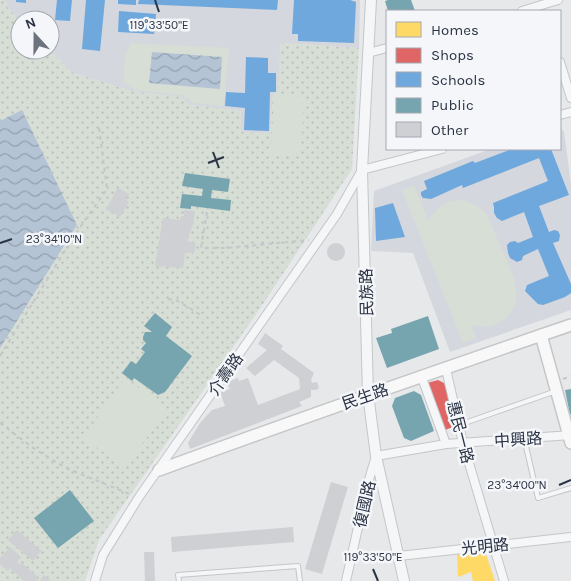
<svg xmlns="http://www.w3.org/2000/svg" width="571" height="581" viewBox="0 0 571 581" font-family="Karla,'Noto Sans TC',sans-serif">
<defs>
<pattern id="park-dots" width="8" height="8" patternUnits="userSpaceOnUse" patternTransform="scale(1.25)"><rect width="8" height="8" fill="#d6ded6"/><path d="M2 2h.1M6 6h.1" fill="none" stroke="#b8bfb9" stroke-width="1.8" stroke-linecap="round"/></pattern>
<pattern id="water-waves" width="16" height="10" patternUnits="userSpaceOnUse" patternTransform="scale(1.25)"><rect width="16" height="10" fill="#b4c4d5"/><path d="M0 5q4-4 8 0t8 0" fill="none" stroke="#93a0af"/></pattern>
</defs>
<rect width="100%" height="100%" fill="#e6e8ea"/>
<g fill="#d4d7dd">
<path d="M3,0H360L359,48L281,43L278,93L273,94L270,134L241,132L240,111L190,105L180,97L131,91L71,72L49,50L50,20H20L7,7L8,4Z"/>
<path d="M560,129L564,131L571,184V310L450,352L413,253L371,251L374,191L491,149H560Z"/>
</g>
<path fill="url(#park-dots)" d="M0,0H3L9,4L7,7L20,20V50H49L71,72L131,91L180,97L190,105L241,111V132L270,134L273,94L278,93L280,43L359,48L352,169L261,307L99,540L85,581H0Z"/>
<g fill="#d6ded6">
<path d="M130,43L229,48L224,106L192,103L187,98L180,95L135,90L123,82L125,52H128Z"/>
<path d="M274,95L304,97L301,156L271,155Z"/>
<path d="M414,185L428,220C445,196 465,193 487,214L515,281L517,296L515,305L510,313L505,319L497,324L487,327L471,325L476,338L463,343L402,190Z"/>
<path d="M125,378L168,409L125,467L83,438Z"/>
</g>
<g fill="url(#water-waves)">
<path d="M152,52L222,57L220,89L149,83Z"/>
<path d="M22,110L77,225L0,348V119L2,120Z"/>
</g>
<path fill="#ffd966" d="M485,551L495,581H473L471,572L458,577L457,554Z"/>
<path fill="#e06666" d="M438,380L444,383L458,425L445,430L427,383Z"/>
<g fill="#6fa8dc">
<path d="M16,0H26V3L16,2Z"/>
<path d="M57,0H72L70,21L55,20Z"/>
<path d="M86,0H105L100,51L82,49Z"/>
<path d="M118,0H136V5L118,4Z"/>
<path d="M139,0H278L277,10L138,4Z"/>
<path d="M294,0H350L356,2L354,43L298,41V34H292Z"/>
<path d="M119,11L156,14L154,34L118,32Z"/>
<path d="M246,57L268,58V73H276V92H270L269,131L244,130L245,108L225,106L226,92L245,93Z"/>
<path d="M512,149H551L569,195L539,206L549,232L554,230L558,231L560,235L559,241L553,243L571,284V293L565,297L543,305L538,304L525,291L527,285L549,276L538,249L523,256L522,260L517,262L510,258L508,253L507,245L510,242L515,241L518,243L533,237L524,212L502,221L497,218L494,213V207L493,203L548,181L539,158L463,188L462,185L431,199L423,198L421,195V192L427,189L424,181L473,161L475,163Z"/>
<path d="M393,203L405,237L376,241L375,208Z"/>
</g>
<g fill="#76a5af">
<path d="M388,0H411L415,11H388L385,1Z"/>
<path d="M185,173L230,179L228,192L212,190L211,198L231,200L230,211L191,206V209L180,208L182,194L202,196L203,189L182,186Z"/>
<path d="M155,313L172,327L166,336L192,356L165,392L158,395L134,378L132,381L122,373L131,361L136,364L145,352L141,349L146,343L143,340V337L145,332H152L144,326Z"/>
<path d="M428,316L439,349L387,368L376,338L392,333L391,329Z"/>
<path d="M571,389V414L570,415L565,390Z"/>
<path d="M414,391L421,395L434,431L411,441L404,438L392,406L395,398Z"/>
<path d="M70,490L94,521L58,548L34,518Z"/>
</g>
<g fill="#ced0d3">
<path d="M118,188L129,194L126,200L129,202L120,217L106,209Z"/>
<path d="M184,210L195,211L193,224L187,241L196,243L194,253H185L183,268L155,266L163,218L180,220L181,216H184Z"/>
<circle cx="336" cy="252" r="9"/>
<path d="M265,333L283,346L281,349L314,373L311,380L312,383L317,382L319,388L316,390H311V397L299,402L302,406L190,449L188,443L200,423L212,410L225,406L220,392L230,389L227,382L238,378L239,381L248,378L258,405L300,389L299,378L274,360L255,376L246,368L267,350L258,344Z"/>
<path d="M331,482L348,487L322,574L305,569Z"/>
<path d="M293,527L294,542L172,552L171,537Z"/>
<path d="M17,530L41,551L33,561L8,540Z"/>
<path d="M10,547L21,557L17,562L20,565L21,563L38,577L37,579L39,581H24L10,568L8,571L0,564V558Z"/>
<path d="M144,552H154L155,581H145Z"/>
<path d="M44,575L51,581H40Z"/>
</g>
<g fill="none" stroke-linecap="round" stroke-linejoin="round">
<defs>
<g id="service">
<path d="M459,425L556,391"/>
<path d="M524,438L538,498L571,488"/>
<path d="M179,581L178,575L298,566L300,581"/>
</g>
<g id="minor">
<path d="M522,11L558,0"/>
<path d="M368,53L387,48"/>
<path d="M560,62L571,98"/>
<path d="M560,115L571,112"/>
<path d="M446,369L463,443L504,581"/>
<path d="M422,378L446,444"/>
<path d="M399,556L571,537"/>
<path d="M95,581L103,555L139,497L337,214L362,170L442,149"/>
<path d="M346,581L368,483L376,456L446,444L571,435"/>
</g>
<path id="tertiary" d="M371,0L362,170L368,394L376,456L404,581"/>
<g id="secondary">
<path d="M541,335L571,443"/>
<path d="M159,470C296,420 433,372 571,325"/>
</g>
</defs>
<use href="#service" stroke="#c4c6c8" stroke-width="6"/>
<use href="#minor" stroke="#c4c6c8" stroke-width="10"/>
<use href="#tertiary" stroke="#c4c6c8" stroke-width="12"/>
<use href="#secondary" stroke="#c4c6c8" stroke-width="14"/>
<g stroke="#c5c6ca" stroke-width="2" stroke-dasharray="4 4" stroke-linecap="butt">
<path d="M207,212L201,248H226L309,240"/>
<path d="M168,299L176,300L201,315"/>
<path d="M0,356L74,236L107,189L99,127"/>
<path d="M563,379L571,376"/>
<path d="M0,423L36,450L66,468L132,495"/>
</g>
<use href="#service" stroke="#f5f6f7" stroke-width="4"/>
<use href="#minor" stroke="#f5f6f7" stroke-width="8"/>
<use href="#tertiary" stroke="#f5f6f7" stroke-width="10"/>
<use href="#secondary" stroke="#f8f8f8" stroke-width="11"/>
</g>
<path fill="none" stroke="#2b3445" stroke-width="2" d="M155,0L159,12M213,152L219,168M208,163L224,157M0,243L12,239M559,485L571,480M373,569L378,581"/>
<g text-anchor="middle" stroke-width="5" stroke-linejoin="round" paint-order="stroke">
<g font-size="16" fill="#2b3445" stroke="#f4f6f9">
<text transform="translate(366 292) rotate(-91)" y="6">民族路</text>
<text transform="translate(225 374) rotate(-55)" y="6">介壽路</text>
<text transform="translate(365 396) rotate(-19)" y="6">民生路</text>
<text transform="translate(461 432) rotate(76)" y="6">惠民一路</text>
<text transform="translate(518 439) rotate(-4)" y="6">中興路</text>
<text transform="translate(364 504) rotate(-77)" y="6">復國路</text>
<text transform="translate(485 546) rotate(-6)" y="6">光明路</text>
</g>
</g>
<g font-size="12" text-anchor="middle" fill="#2b3445" stroke="#f4f6f9" stroke-width="5" stroke-linejoin="round" paint-order="stroke">
<text x="159" y="29">119°33'50"E</text>
<text x="54" y="243">23°34'10"N</text>
<text x="517" y="489">23°34'00"N</text>
<text x="373" y="561">119°33'50"E</text>
</g>
<rect x="386" y="10" width="175" height="140" fill="#f4f6f9" stroke="#a4a8b1"/>
<rect x="396" y="22" width="25" height="15" fill="#ffd966" stroke="#a4a8b1"/>
<text x="431" y="35" font-size="15" fill="#2b3445">Homes</text>
<rect x="396" y="48" width="25" height="15" fill="#e06666" stroke="#a4a8b1"/>
<text x="431" y="60" font-size="15" fill="#2b3445">Shops</text>
<rect x="396" y="72" width="25" height="15" fill="#6fa8dc" stroke="#a4a8b1"/>
<text x="431" y="85" font-size="15" fill="#2b3445">Schools</text>
<rect x="396" y="98" width="25" height="15" fill="#76a5af" stroke="#a4a8b1"/>
<text x="431" y="110" font-size="15" fill="#2b3445">Public</text>
<rect x="396" y="122" width="25" height="15" fill="#ced0d3" stroke="#a4a8b1"/>
<text x="431" y="135" font-size="15" fill="#2b3445">Other</text>
<g transform="translate(35 35) rotate(339)"><circle r="24" fill="#f4f6f9" stroke="#a4a8b1"/>
<path d="M0-4L9 19L0 12L-9 19Z" fill="#6c737f"/>
<text y="-8" font-size="14" font-weight="bold" text-anchor="middle" fill="#2b3445">N</text>
</g>
</svg>
